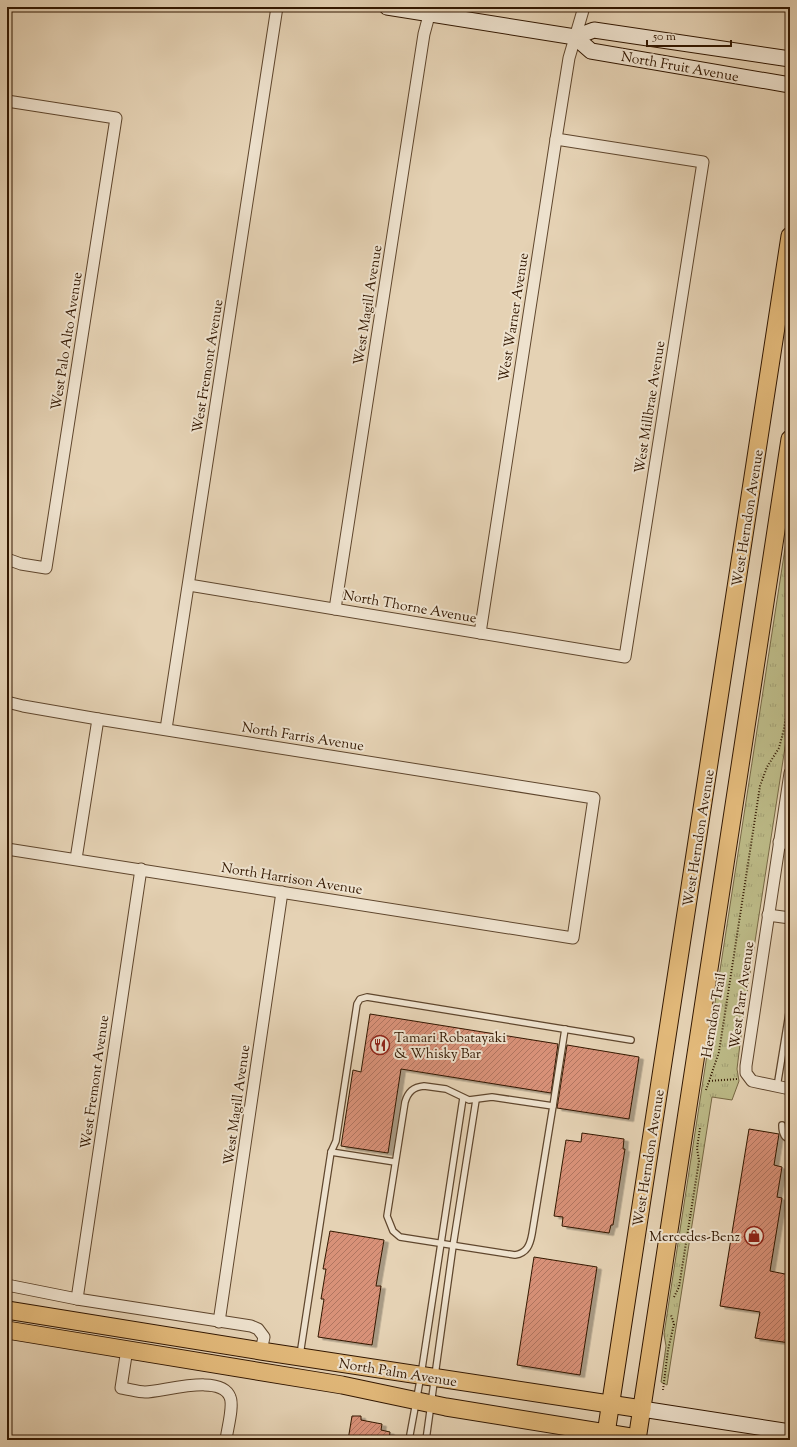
<svg xmlns="http://www.w3.org/2000/svg" width="797" height="1447" viewBox="0 0 797 1447" font-family="'Sorts Mill Goudy',serif">
<defs>
<pattern id="grass-tufts" width="24" height="20" patternUnits="userSpaceOnUse"><rect width="24" height="20" fill="#bcba87"/><path d="M3 7l-1-3M5 7V3M7 7l1-3M15 17l-1-3M17 17v-4M19 17l1-3" fill="none" stroke="#a29f73"/></pattern>
<pattern id="building-hatch" width="6" height="6" patternUnits="userSpaceOnUse"><rect width="6" height="6" fill="#d89178"/><path d="M-1 1l2-2M0 6l6-6M5 7l2-2" fill="none" stroke="#b07560"/></pattern>
<filter id="shadow"><feDropShadow dx="4.5" dy="2.5" stdDeviation="0" flood-color="#0004"/></filter>
</defs>
<rect width="100%" height="100%" fill="#e5d2b4"/>
<filter id="stains"><feTurbulence type="fractalNoise" baseFrequency=".005" numOctaves="4"/><feColorMatrix values="0 0 0 0 .2 0 0 0 0 .09 0 0 0 0 .02 0 0 0 .5 -.17"/></filter>
<radialGradient id="worn" r=".72"><stop offset=".6" stop-color="#630" stop-opacity="0"/><stop offset="1" stop-color="#630" stop-opacity=".3"/></radialGradient>
<path fill="url(#grass-tufts)" stroke="#776844" d="M790,516V715L743,1019L737,1069L739,1081L732,1100L712,1097L667,1385L661,1382L666,1346L664,1334Z"/>
<g fill="url(#building-hatch)" stroke="#321700" filter="url(#shadow)">
<path d="M370,1014L558,1044L551,1093L401,1069L388,1153L341,1146L353,1070L361,1072Z"/>
<path d="M567,1045L639,1057L629,1119L557,1108Z"/>
<path d="M749,1129L779,1134L774,1165L782,1167L777,1197L782,1198L770,1271L790,1275V1343L755,1338L760,1312L720,1306Z"/>
<path d="M582,1133L624,1139L623,1149H625L613,1225H611L609,1233L562,1226L563,1217L554,1216L566,1140L581,1142Z"/>
<path d="M330,1231L384,1240L376,1286H381L372,1345L318,1337L324,1299H321L326,1269H323Z"/>
<path d="M534,1257L597,1267L580,1375L517,1365Z"/>
<path d="M352,1416H361V1420L382,1424L381,1430L390,1432L389,1440H348Z"/>
</g>
<g fill="none" stroke-linecap="round" stroke-linejoin="round">
<defs>
<g id="lane">
<path d="M424,1086L446,1089L469,1100L492,1097L553,1106L532,1234C530,1245 527,1253 515,1255L400,1237L393,1231L387,1216L405,1102C408,1092 413,1087 424,1086Z"/>
<path d="M777,1087L790,1007"/>
<path d="M553,1106L565,1029"/>
<path d="M782,1125C782,1132 783,1138 790,1139"/>
<path d="M331,1152L395,1162"/>
<path d="M300,1355L331,1152L336,1141L357,1004L360,999L367,997L631,1040"/>
<path d="M409,1440L421,1375L463,1098"/>
<path d="M426,1440L453,1246L476,1100"/>
</g>
<g id="street">
<path d="M7,101L116,118L46,568L21,564L7,559"/>
<path d="M189,585L625,657L703,162L556,139"/>
<path d="M335,609L424,34L431,8"/>
<path d="M480,633L556,139L569,58L584,7"/>
<path d="M7,702L23,706L98,719L594,798L573,938L7,849"/>
<path d="M166,729L277,7"/>
<path d="M790,773L746,1066V1073L752,1081L790,1089"/>
<path d="M779,842L790,844"/>
<path d="M76,859L98,719"/>
<path d="M768,915L790,918"/>
<path d="M7,1285L77,1299L251,1326L258,1329L264,1337L261,1351"/>
<path d="M77,1299L141,869"/>
<path d="M219,1322L282,892"/>
<path d="M127,1349L121,1388C129,1389 138,1392 145,1392C163,1392 221,1373 230,1397C234,1406 227,1430 226,1440"/>
</g>
<g id="secondary">
<path d="M387,7L575,37L594,30L790,59"/>
<path d="M575,37L591,51L790,85"/>
<path d="M642,1409L790,1432"/>
</g>
<g id="primary">
<path d="M7,1310L261,1351L642,1409"/>
<path d="M7,1330L342,1385L446,1407L637,1438"/>
<path d="M605,1440L790,236"/>
<path d="M637,1440L790,439"/>
</g>
</defs>
<use href="#lane" stroke="#5f462d" stroke-width="8"/>
<use href="#street" stroke="#5f462d" stroke-width="13"/>
<use href="#secondary" stroke="#321700" stroke-width="17"/>
<use href="#primary" stroke="#321700" stroke-width="19"/>
<g stroke="#321700" stroke-width="2" stroke-dasharray="1 2" stroke-linecap="butt">
<path d="M709,1081L737,1079"/>
<path d="M706,1090L719,1052L760,786L767,767L779,748L784,729L790,693"/>
<path d="M674,1297L679,1287L699,1161L697,1148L700,1128"/>
<path d="M663,1390L668,1350L674,1324L671,1315"/>
</g>
<use href="#lane" stroke="#eee2ce" stroke-width="5.5"/>
<use href="#street" stroke="#eee2ce" stroke-width="11"/>
<use href="#secondary" stroke="#eee2ce" stroke-width="15"/>
<use href="#primary" stroke="#e2b97a" stroke-width="17"/>
</g>
<defs>
<symbol id="restaurant-ring" viewBox="-11 -11 22 22"><circle r="9.5" fill="#eee2ce" stroke="#8f2418" stroke-width="1.5"/><path d="M-5-6h1v4h1v-4h1v4h1v-4h1v5L-1.5 .5V6h-2V.5L-5-1ZM5-6V6H3V1.5H1.5Q1.5-4 5-6Z" fill="#8f2418"/></symbol>
<symbol id="shop-ring" viewBox="-11 -11 22 22"><circle r="9.5" fill="#eee2ce" stroke="#8f2418" stroke-width="1.5"/><path d="M-5-2.5h2.3a2.7 3.5 0 0 1 5.4 0H5L5.5 6h-11ZM-1.5-2.5h3a1.5 2.3 0 0 0-3 0Z" fill="#8f2418"/></symbol>
</defs>
<g fill-rule="evenodd">
<use href="#restaurant-ring" x="369" y="1034" width="22" height="22"/>
<use href="#shop-ring" x="743" y="1225" width="22" height="22"/>
</g>
<g text-anchor="middle" stroke-width="4" stroke-linejoin="round" paint-order="stroke">
<g font-size="14" fill="#321700" stroke="#eee2ce">
<text transform="translate(680 66) rotate(10)" y="5">North Fruit Avenue</text>
<text transform="translate(367 305) rotate(-81)" y="5">West Magill Avenue</text>
<text transform="translate(513 317) rotate(-81)" y="5">West Warner Avenue</text>
<text transform="translate(66 341) rotate(-81)" y="5">West Palo Alto Avenue</text>
<text transform="translate(207 366) rotate(-81)" y="5">West Fremont Avenue</text>
<text transform="translate(649 407) rotate(-81)" y="5">West Millbrae Avenue</text>
<text transform="translate(747 518) rotate(-81)" y="5">West Herndon Avenue</text>
<text transform="translate(410 606) rotate(10)" y="5">North Thorne Avenue</text>
<text transform="translate(303 736) rotate(9)" y="5">North Farris Avenue</text>
<text transform="translate(698 838) rotate(-81)" y="5">West Herndon Avenue</text>
<text transform="translate(292 878) rotate(9)" y="5">North Harrison Avenue</text>
<text transform="translate(741 995) rotate(-82)" y="5">West Parr Avenue</text>
<text transform="translate(713 1015) rotate(-80)" y="5">Herndon Trail</text>
<text transform="translate(94 1082) rotate(-82)" y="5">West Fremont Avenue</text>
<text transform="translate(236 1105) rotate(-82)" y="5">West Magill Avenue</text>
<text transform="translate(648 1158) rotate(-81)" y="5">West Herndon Avenue</text>
<text transform="translate(398 1372) rotate(9)" y="5">North Palm Avenue</text>
</g>
<g font-size="14" fill="#321700" stroke="#eee2ce" text-anchor="start">
<text x="394" y="1042">Tamari Robatayaki<tspan x="394" dy="16">&amp; Whisky Bar</tspan></text>
<text x="740" y="1241" text-anchor="end">Mercedes-Benz</text>
</g>
</g>
<rect width="797" height="1447" fill="none" stroke="#e5d2b4" stroke-width="24"/>
<rect x="8" y="8" width="781" height="1431" fill="none" stroke="#321700" stroke-width="2"/>
<rect x="12" y="12" width="773" height="1423" fill="none" stroke="#321700"/>
<path d="M647 40v6h84v-6" fill="none" stroke="#321700" stroke-width="2"/>
<text x="653" y="40" font-size="12" fill="#321700" stroke="#eee2ce" stroke-width="3" paint-order="stroke">50 m</text>
<rect width="100%" height="100%" filter="url(#stains)"/>
<rect width="100%" height="100%" fill="url(#worn)"/>
</svg>
